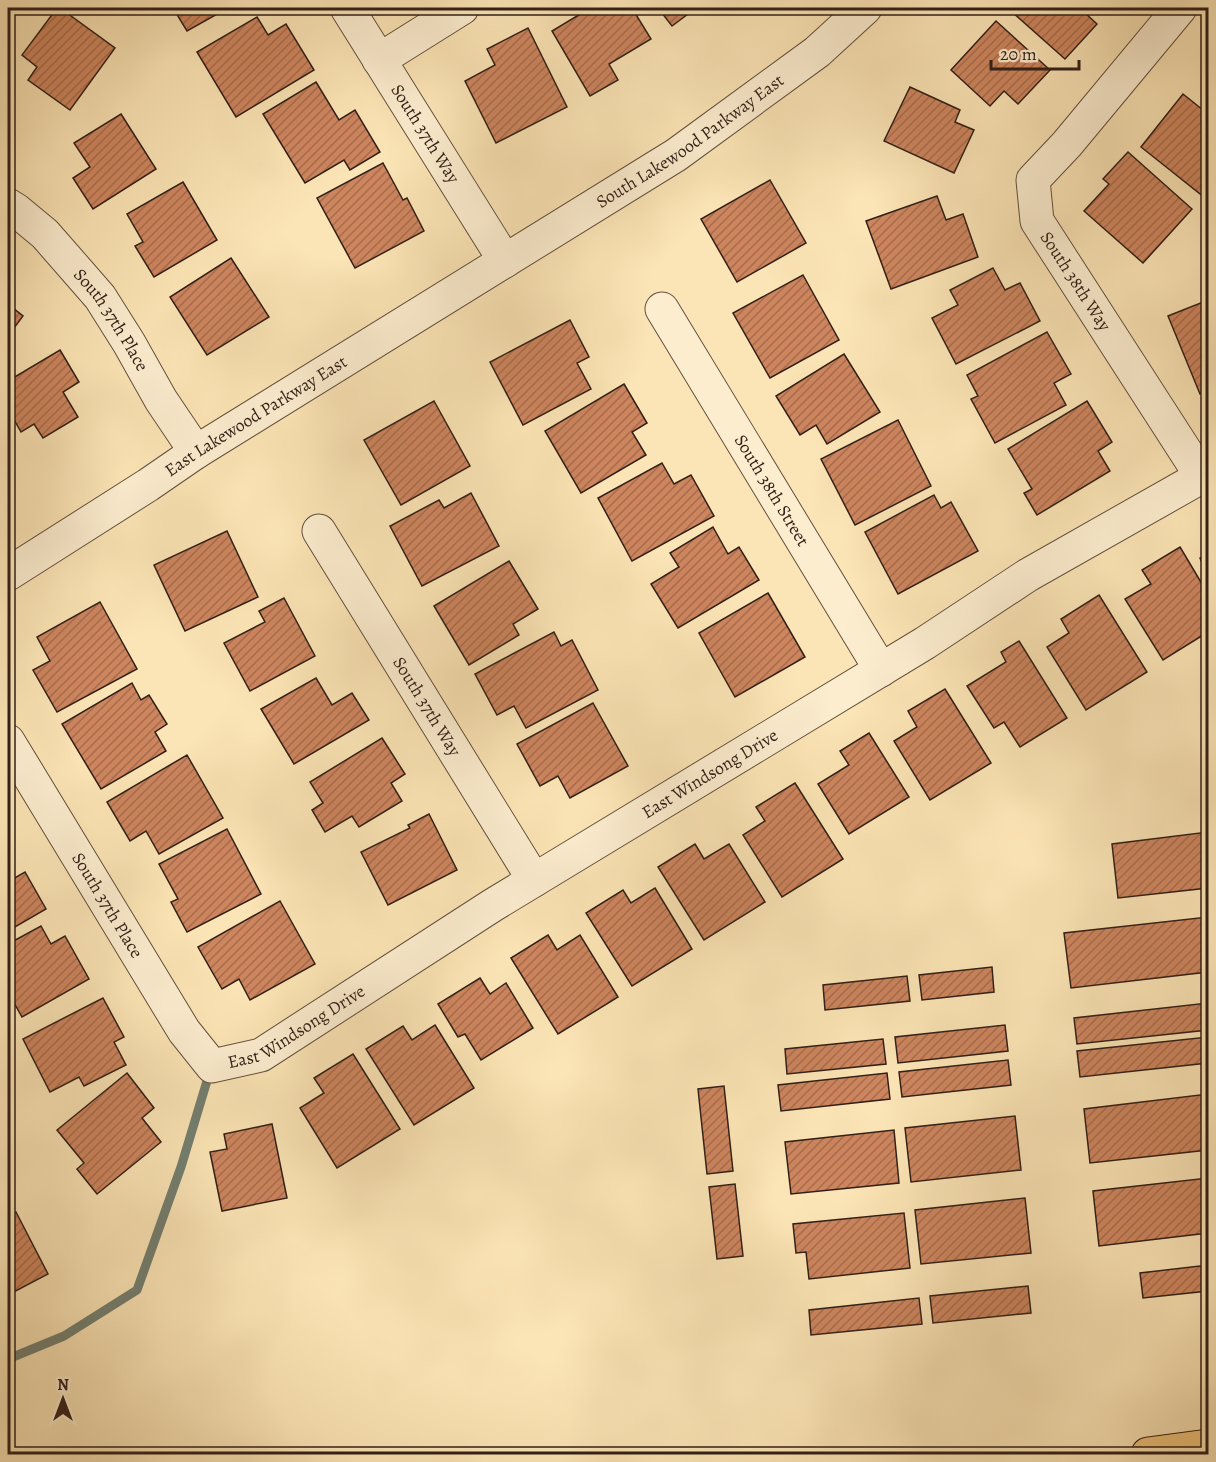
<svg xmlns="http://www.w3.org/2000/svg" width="1216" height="1462" viewBox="0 0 1216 1462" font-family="Alegreya,serif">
<defs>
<pattern id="building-hatch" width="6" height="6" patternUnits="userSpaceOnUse" patternTransform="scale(1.5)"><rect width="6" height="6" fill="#cd855e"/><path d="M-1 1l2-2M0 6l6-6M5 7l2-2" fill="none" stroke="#a76c4d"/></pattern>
</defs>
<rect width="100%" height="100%" fill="#fbe4b5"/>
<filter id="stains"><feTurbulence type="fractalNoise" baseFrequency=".00333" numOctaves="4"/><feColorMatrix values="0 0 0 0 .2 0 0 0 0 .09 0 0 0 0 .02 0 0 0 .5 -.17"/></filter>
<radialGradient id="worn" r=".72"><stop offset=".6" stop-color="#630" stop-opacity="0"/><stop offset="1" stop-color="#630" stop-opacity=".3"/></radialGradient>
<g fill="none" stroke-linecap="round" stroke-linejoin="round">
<path stroke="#737f70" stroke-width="9" d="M8,1359L64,1336L137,1290L181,1167L210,1071"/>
</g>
<g fill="url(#building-hatch)" stroke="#311f17" stroke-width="1.5">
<path d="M8,8H11L10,58H8Z"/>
<path d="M57,8H60L115,48L70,110L28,80L37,67L22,55Z"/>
<path d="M173,8H228L187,31Z"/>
<path d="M585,8H632L651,39L609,64L618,80L590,96L552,31L587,10Z"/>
<path d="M658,8H696L672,26Z"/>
<path d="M1015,8H1086L1083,11L1097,24L1065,59L1011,11Z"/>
<path d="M257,17L268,35L286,24L314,70L236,117L197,52Z"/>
<path d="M996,21L1050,70L1018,104L1004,91L990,106L951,70Z"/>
<path d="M528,28L567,107L496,143L465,81L495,65L487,49Z"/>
<path d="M316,82L339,120L355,110L380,152L350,170L344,160L305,183L263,114Z"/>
<path d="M910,87L960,110L955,122L974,130L954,173L884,141Z"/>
<path d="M1183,94L1208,114V190L1204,197L1141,147Z"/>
<path d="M121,114L156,169L93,209L73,178L90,167L74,143Z"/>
<path d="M1128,152L1192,209L1143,263L1084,211L1109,184L1103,179Z"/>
<path d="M383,163L403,200L407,198L424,231L355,268L317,198Z"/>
<path d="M770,180L806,243L737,282L701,219Z"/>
<path d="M183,182L217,240L154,277L135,246L143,242L127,214Z"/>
<path d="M937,196L946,220L963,214L978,257L891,289L866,221Z"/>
<path d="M231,258L269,317L207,355L170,297Z"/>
<path d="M993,268L1005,290L1020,283L1040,321L956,364L932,318L958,305L950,290Z"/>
<path d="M803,275L839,340L770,378L733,313Z"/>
<path d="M1208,300V390L1200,394L1168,316Z"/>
<path d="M8,304L23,316L8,336Z"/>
<path d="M570,320L589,357L577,363L591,389L523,425L490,362Z"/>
<path d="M1047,332L1071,374L1054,383L1066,405L995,443L971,399L978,396L967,375Z"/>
<path d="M60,350L79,382L63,392L78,417L43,438L34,424L21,432L8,409V381Z"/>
<path d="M844,354L880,412L827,444L816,425L800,435L776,396Z"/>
<path d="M624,384L647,423L632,432L646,455L581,493L545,431Z"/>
<path d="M434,401L470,466L401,505L364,440Z"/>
<path d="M1087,401L1112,442L1098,451L1110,471L1037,515L1024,493L1032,489L1008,449Z"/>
<path d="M898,420L931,486L855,525L821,459Z"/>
<path d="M662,463L674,484L691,475L714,516L632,561L598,498Z"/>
<path d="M471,493L499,546L422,586L390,526L439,500L444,508Z"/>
<path d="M934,495L941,508L951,502L978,551L898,594L865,532Z"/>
<path d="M713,527L728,554L739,547L759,580L678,628L651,584L679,567L670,553Z"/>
<path d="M227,531L258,597L185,631L154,565Z"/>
<path d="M1180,547L1208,594V632L1163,660L1125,599L1151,584L1142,570Z"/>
<path d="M1208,554V576L1200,558Z"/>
<path d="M509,561L538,609L513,624L519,635L469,665L434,606Z"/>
<path d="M768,593L805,657L735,697L699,633Z"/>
<path d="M1099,595L1147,672L1086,710L1047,647L1069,633L1061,619Z"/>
<path d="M284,598L315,656L250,691L224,643L265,622L259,611Z"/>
<path d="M100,602L137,669L57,712L33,670L50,661L37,637Z"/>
<path d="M554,632L561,646L572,640L598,690L526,728L514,706L497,715L475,674Z"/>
<path d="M1019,641L1067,718L1020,747L1004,722L994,728L967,686L1006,662L1001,652Z"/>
<path d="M316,678L332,705L352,693L369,720L294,764L261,709Z"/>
<path d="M132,683L141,700L149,695L167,724L155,732L166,751L101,789L62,724Z"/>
<path d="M945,689L991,763L930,800L894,741L917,727L908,711Z"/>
<path d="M593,703L628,766L570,798L558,776L540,786L517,744Z"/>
<path d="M869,733L909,797L849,834L818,784L849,765L840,751Z"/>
<path d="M382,738L405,774L391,783L402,801L359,827L352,816L325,832L312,810L323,803L310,782Z"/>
<path d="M187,755L223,818L159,854L146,831L130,841L107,802Z"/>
<path d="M795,783L843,859L782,897L743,835L765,821L756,807Z"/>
<path d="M429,814L457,870L388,905L361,852L410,828L408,825Z"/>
<path d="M227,829L261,894L187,932L171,902L178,899L159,864Z"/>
<path d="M1208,832V888L1118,898L1112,844Z"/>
<path d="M695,844L704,859L729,844L765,902L704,940L658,867Z"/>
<path d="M8,869L13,879L25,872L46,909L8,931Z"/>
<path d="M655,888L692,949L632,986L586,913L623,890L631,903Z"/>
<path d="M280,901L315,964L250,1000L239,979L222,989L198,947Z"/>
<path d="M1208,917V972L1071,988L1064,933Z"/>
<path d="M41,926L51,944L65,936L89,979L22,1017L8,992V968L9,967L8,964V944Z"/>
<path d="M548,935L557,950L580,935L618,997L558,1034L511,958Z"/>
<path d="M992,967L994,992L922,1000L919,975Z"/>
<path d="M907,976L910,1001L825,1010L823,985Z"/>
<path d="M480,978L490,994L506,983L533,1028L481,1060L465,1034L458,1037L438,1004Z"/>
<path d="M103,998L124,1037L114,1042L126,1065L84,1086L79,1077L50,1092L23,1039Z"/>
<path d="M1208,1003V1030L1077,1044L1074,1018Z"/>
<path d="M435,1025L474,1088L414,1125L366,1049L403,1026L412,1040Z"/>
<path d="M1005,1025L1008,1051L898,1063L895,1037Z"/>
<path d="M1208,1037V1063L1080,1077L1077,1051Z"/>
<path d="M883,1039L886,1064L787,1074L785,1049Z"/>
<path d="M353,1054L400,1129L337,1168L300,1108L324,1093L314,1078Z"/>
<path d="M1008,1060L1011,1085L902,1097L899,1072Z"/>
<path d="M127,1073L154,1108L142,1118L161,1142L97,1194L77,1169L84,1163L57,1130Z"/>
<path d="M887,1073L890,1099L781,1111L778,1085Z"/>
<path d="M724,1086L733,1171L707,1174L698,1089Z"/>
<path d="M1208,1094V1150L1090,1163L1084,1109Z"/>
<path d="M1015,1116L1021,1170L911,1182L905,1128Z"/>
<path d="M272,1124L287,1198L222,1211L210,1152L227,1149L224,1134Z"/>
<path d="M894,1130L899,1183L791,1194L785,1142Z"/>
<path d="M1208,1178V1233L1099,1246L1093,1191Z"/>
<path d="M735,1184L743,1256L717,1259L709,1187Z"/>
<path d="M1025,1198L1031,1253L921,1264L915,1210Z"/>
<path d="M16,1212L48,1274L8,1295V1217Z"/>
<path d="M904,1213L910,1268L809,1279L806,1252L796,1253L793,1224Z"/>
<path d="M1208,1265V1291L1143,1298L1140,1273Z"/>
<path d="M1028,1286L1031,1313L933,1323L930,1296Z"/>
<path d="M919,1298L922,1324L811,1335L809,1310Z"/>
</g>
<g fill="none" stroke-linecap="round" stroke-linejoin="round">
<defs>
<g id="minor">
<path id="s1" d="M347,8L505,261"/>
<path id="s2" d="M1180,8L1067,144L1033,180L1037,221L1202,477"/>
<path d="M379,60L462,8"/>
<path id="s3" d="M8,205L16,210L45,234L100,297L129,343L161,400L196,452"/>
<path id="s4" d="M662,309L881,670"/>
<path id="s5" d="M319,531L534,880"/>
<path id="s6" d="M8,574L148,485L196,452L676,155L817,52L865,8"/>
<path id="s7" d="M8,741L184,1031L212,1066L261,1055L493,905L925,643L1028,575L1208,473"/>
</g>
<path id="highway" d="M1148,1454L1208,1446"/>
</defs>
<use href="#minor" stroke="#64503e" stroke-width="35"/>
<use href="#highway" stroke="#311f17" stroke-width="35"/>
<use href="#minor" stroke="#fcedcf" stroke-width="33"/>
<use href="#highway" stroke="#eec27a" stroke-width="33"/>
</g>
<g text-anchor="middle" stroke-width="5" stroke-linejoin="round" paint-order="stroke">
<g font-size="18" fill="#311f17" stroke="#fcedcf">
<text dy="6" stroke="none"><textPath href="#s1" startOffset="148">South 37th Way</textPath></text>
<text dy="6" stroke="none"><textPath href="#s6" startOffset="808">South Lakewood Parkway East</textPath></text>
<text dy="6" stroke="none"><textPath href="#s2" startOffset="339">South 38th Way</textPath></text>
<text dy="6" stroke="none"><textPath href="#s3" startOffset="156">South 37th Place</textPath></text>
<text dy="6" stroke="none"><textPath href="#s6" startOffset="294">East Lakewood Parkway East</textPath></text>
<text dy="6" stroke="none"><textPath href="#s4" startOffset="212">South 38th Street</textPath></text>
<text dy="6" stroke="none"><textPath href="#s5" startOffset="206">South 37th Way</textPath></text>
<text dy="6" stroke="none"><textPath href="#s7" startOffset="964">East Windsong Drive</textPath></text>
<text dy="6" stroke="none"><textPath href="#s7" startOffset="192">South 37th Place</textPath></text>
<text dy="6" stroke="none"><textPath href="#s7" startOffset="478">East Windsong Drive</textPath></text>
</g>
</g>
<rect width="1216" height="1462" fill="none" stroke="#fbe4b5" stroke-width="30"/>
<rect x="9" y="9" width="1198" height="1444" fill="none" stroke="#311f17" stroke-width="3"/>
<rect x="15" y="15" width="1186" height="1432" fill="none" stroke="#311f17" stroke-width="1.5"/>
<g transform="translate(63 1399)" stroke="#fcedcf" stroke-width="4.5" paint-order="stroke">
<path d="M0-4.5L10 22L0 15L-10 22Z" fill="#311f17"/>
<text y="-9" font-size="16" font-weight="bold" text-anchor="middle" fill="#311f17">N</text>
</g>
<path d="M991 60v9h88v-9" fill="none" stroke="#311f17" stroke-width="3"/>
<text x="1000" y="60" font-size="18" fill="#311f17" stroke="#fcedcf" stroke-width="4.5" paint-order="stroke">20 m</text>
<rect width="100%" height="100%" filter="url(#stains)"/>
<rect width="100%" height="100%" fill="url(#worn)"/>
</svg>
